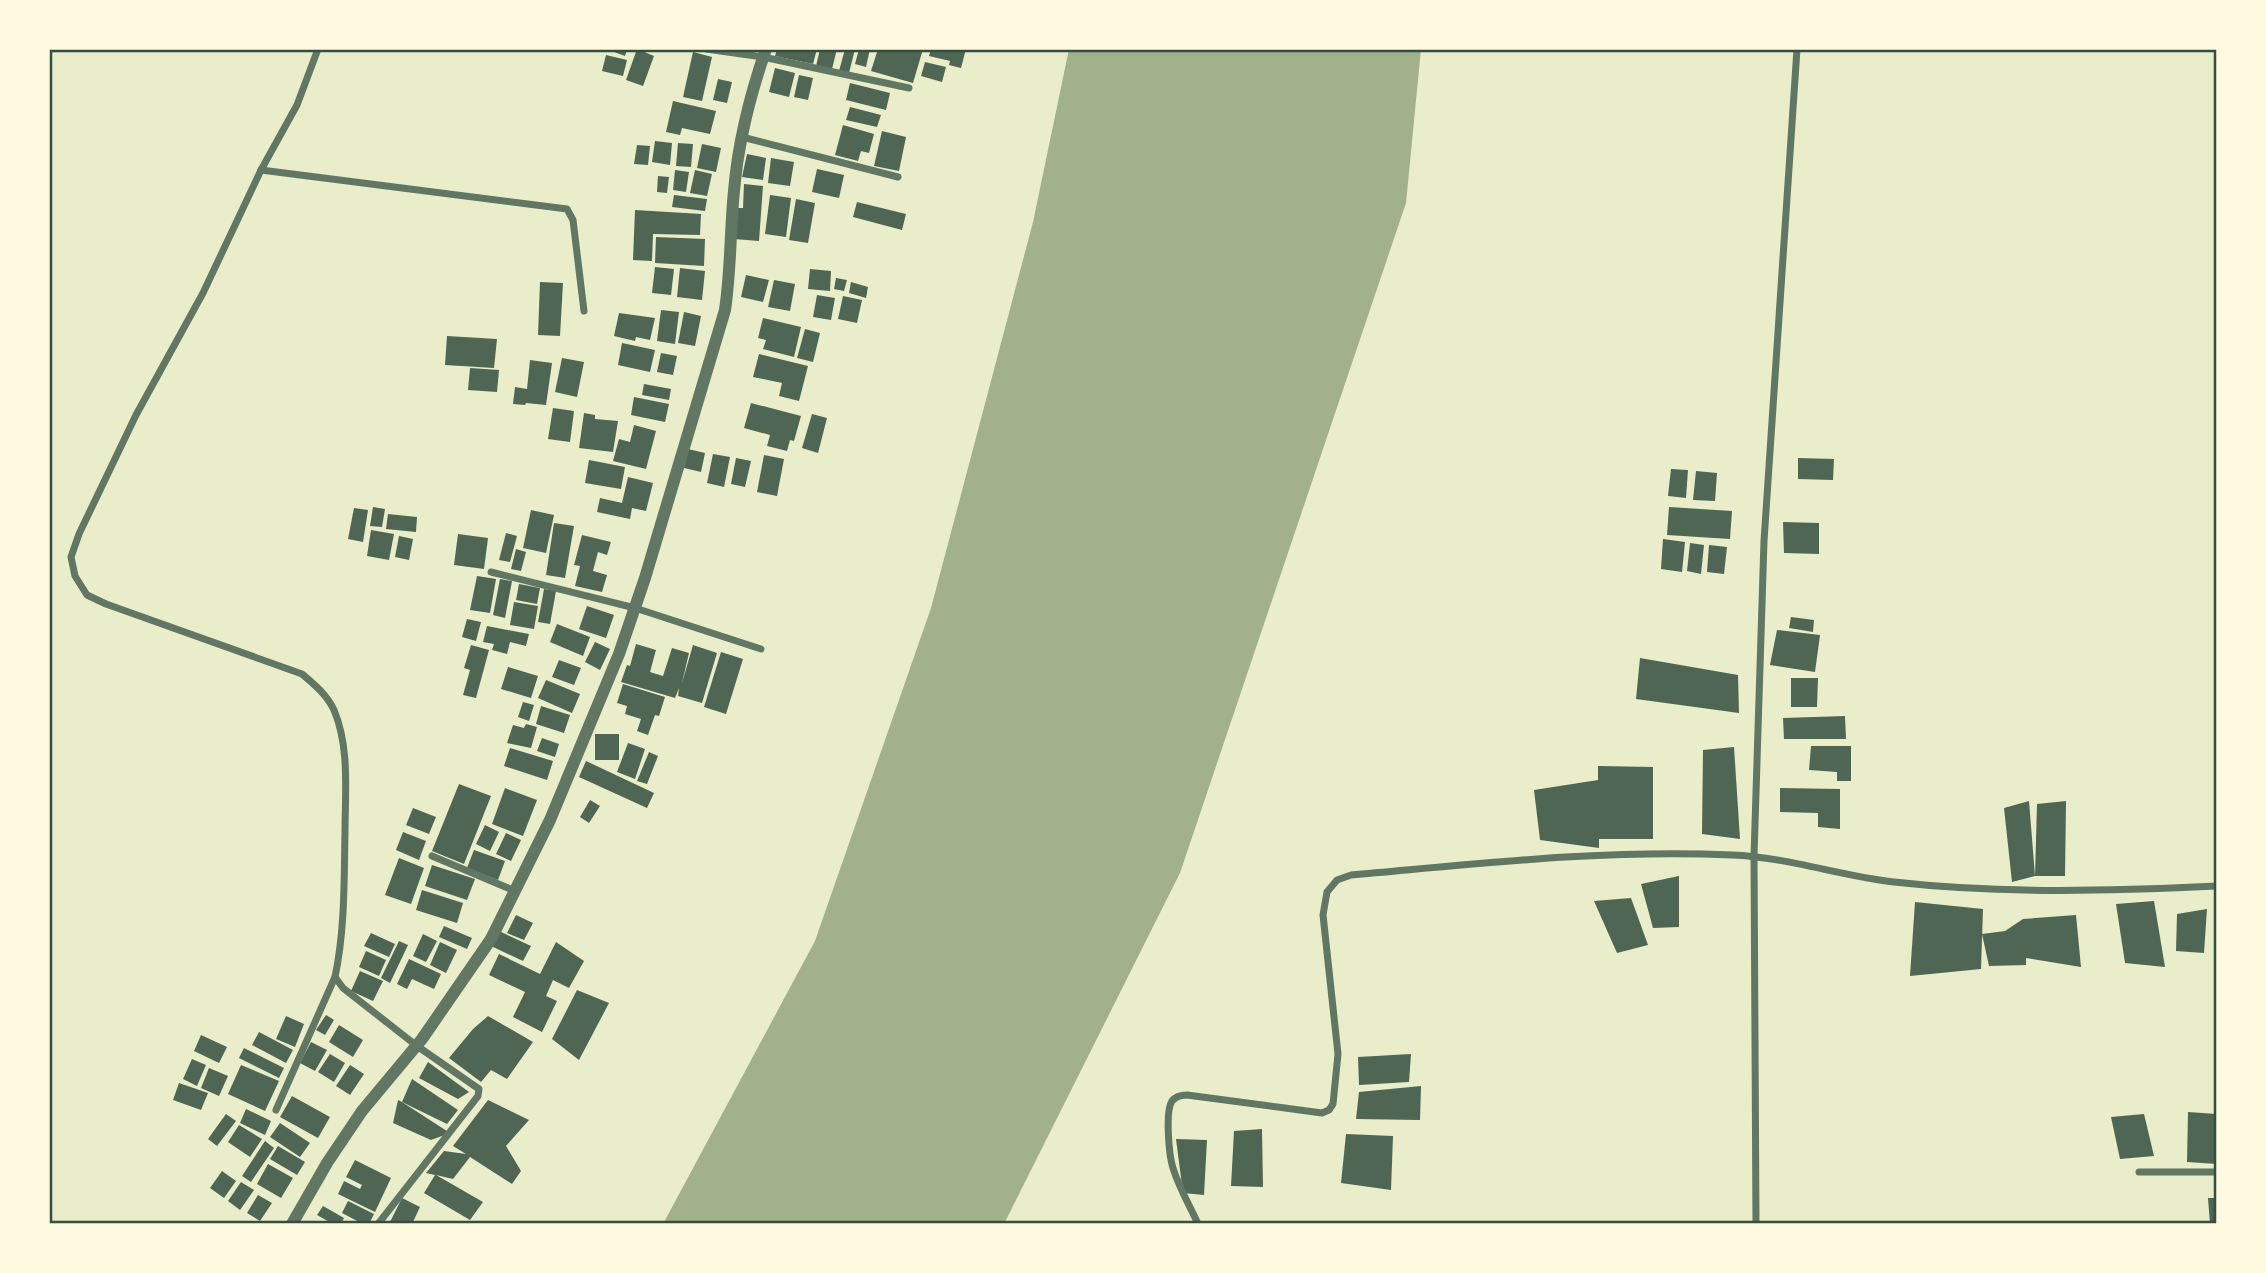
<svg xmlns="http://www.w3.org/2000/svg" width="2266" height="1273" viewBox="0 0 2266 1273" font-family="Arial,sans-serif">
<rect width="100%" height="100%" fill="#e9edc9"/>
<path fill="#a3b18a" d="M1069,49H1421L1406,203L1180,873L1004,1224H663L815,941L931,608L1033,222Z"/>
<g fill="#4f6655">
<path d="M606,49H627L625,56Z"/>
<path d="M637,49L654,56L643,86L626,80Z"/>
<path d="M777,49H817L813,64L775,56Z"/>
<path d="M820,49H837L832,69L816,66Z"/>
<path d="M845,49H855L849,73L839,71Z"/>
<path d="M859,49H870L866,67L855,64Z"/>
<path d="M878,49H923L913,83L871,71Z"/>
<path d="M931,49H966L961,68L949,65L950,61L929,56Z"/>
<path d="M693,52L712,57L702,101L683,97Z"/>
<path d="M606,55L627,60L623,76L602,71Z"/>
<path d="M925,62L946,67L942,82L921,76Z"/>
<path d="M775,68L795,73L789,97L769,92Z"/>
<path d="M799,75L813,78L808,100L794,97Z"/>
<path d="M718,79L732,82L727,103L713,100Z"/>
<path d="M850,83L890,93L886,110L846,100Z"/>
<path d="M673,101L716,111L710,134L682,128L680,135L666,132Z"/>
<path d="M850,107L881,115L877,127L846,120Z"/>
<path d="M843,125L874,134L869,153L861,151L858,161L835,155Z"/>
<path d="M882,131L906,137L899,171L874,166Z"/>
<path d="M655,141L672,143L670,165L652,162Z"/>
<path d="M678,143L693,144L691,167L676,166Z"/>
<path d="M702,144L721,148L716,172L697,168Z"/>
<path d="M637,145L650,146L648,165L634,164Z"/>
<path d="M747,154L766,158L763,180L742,177Z"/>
<path d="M771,158L794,162L790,186L768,183Z"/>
<path d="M817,169L844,175L839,198L812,192Z"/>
<path d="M675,170L689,172L686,192L673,190Z"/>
<path d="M695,170L712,174L707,196L690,193Z"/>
<path d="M658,176L669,177L667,193L657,192Z"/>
<path d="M744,184L763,186L759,241L734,239L737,208H743Z"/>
<path d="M674,195L707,199L705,211L672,207Z"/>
<path d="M770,195L791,198L786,237L765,234Z"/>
<path d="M796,199L815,203L808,243L789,240Z"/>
<path d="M857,202L906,214L902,230L853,217Z"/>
<path d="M635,210L701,214L700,235L653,234L652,261L633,260Z"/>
<path d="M656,237L705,239L704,266L655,263Z"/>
<path d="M655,267L674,269L671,295L652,293Z"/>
<path d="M680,268L705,271L702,300L677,297Z"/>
<path d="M810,269L831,271L830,291L808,289Z"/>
<path d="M746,275L769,280L763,302L741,297Z"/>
<path d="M836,278L847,280L844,291L834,289Z"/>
<path d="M774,280L795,284L790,311L768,307Z"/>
<path d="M540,282L563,283L560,336L538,335Z"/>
<path d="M851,282L868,287L866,298L849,293Z"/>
<path d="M817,295L835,298L831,320L813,317Z"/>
<path d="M843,296L862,300L857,323L838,319Z"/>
<path d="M661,310L679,312L675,344L657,341Z"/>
<path d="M684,312L701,316L695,346L678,343Z"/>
<path d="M619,313L655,318L650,340L636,337L635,341L614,336Z"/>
<path d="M763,318L801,327L794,357L763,349L766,340L758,338Z"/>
<path d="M805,329L820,333L813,362L797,358Z"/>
<path d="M447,336L497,339L494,368L445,365Z"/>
<path d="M622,343L655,350L650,372L618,365Z"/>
<path d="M661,353L677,356L673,375L657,372Z"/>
<path d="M759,354L808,366L799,401L779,396L782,383L753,377Z"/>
<path d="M562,358L584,362L577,397L555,392Z"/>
<path d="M530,360L552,363L546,405L526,403L525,405L513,404L515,387L527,389Z"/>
<path d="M470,368L499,370L497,392L468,390Z"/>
<path d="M644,384L671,389L669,400L642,395Z"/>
<path d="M634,397L669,404L665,422L631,415Z"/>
<path d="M751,403L801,416L794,441L790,440L787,451L767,446L770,435L744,428Z"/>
<path d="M553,408L574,411L570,442L548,439Z"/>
<path d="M584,413L595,415V419L618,421L613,452L579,448Z"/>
<path d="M812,414L827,418L818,453L802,448Z"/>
<path d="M634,425L656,431L646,469L613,461L619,439L630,442Z"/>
<path d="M688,449L705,453L701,472L684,468Z"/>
<path d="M713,454L730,457L724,487L707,483Z"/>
<path d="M764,455L784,459L777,496L757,492Z"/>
<path d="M736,458L751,461L745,487L731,484Z"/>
<path d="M1798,458L1834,459L1833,480L1798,479Z"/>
<path d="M589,460L625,467L621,489L585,483Z"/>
<path d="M1671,469L1688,470L1686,498L1668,496Z"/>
<path d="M1696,471L1717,473L1715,501L1693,500Z"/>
<path d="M628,477L653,483L646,511L632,508L630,519L597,512L600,498L622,503Z"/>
<path d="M373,507L385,509L382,527L370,526Z"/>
<path d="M1669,507L1732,511L1730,539L1667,535Z"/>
<path d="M354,508L368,510L363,542L348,539Z"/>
<path d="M531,510L554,515L546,553L523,548Z"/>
<path d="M388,514L417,517L416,532L386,529Z"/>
<path d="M1783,522L1819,523V554L1784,553Z"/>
<path d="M554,523L574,526L565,578L546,575Z"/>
<path d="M371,530L394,534L389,560L367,556Z"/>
<path d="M506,533L517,536L510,562L499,560Z"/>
<path d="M458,534L488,538L484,569L454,565Z"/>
<path d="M582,535L611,542L607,555L598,552L593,571L607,575L602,592L575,586L580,566L574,565Z"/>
<path d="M399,536L413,539L409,560L395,557Z"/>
<path d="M1663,539L1685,542L1682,572L1661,569Z"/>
<path d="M1690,543L1704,545L1701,574L1687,571Z"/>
<path d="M1709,545L1727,547L1724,574L1707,572Z"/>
<path d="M516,549L526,552L521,571L511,569Z"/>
<path d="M477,576L496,579L490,613L470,610Z"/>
<path d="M500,579L512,581L505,618L493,615Z"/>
<path d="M519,584L540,588L537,604L516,600Z"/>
<path d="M544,589L556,591L550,624L538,622Z"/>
<path d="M514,602L538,606L534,629L510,625Z"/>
<path d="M587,606L614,615L606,638L579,629Z"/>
<path d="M1791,617L1814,620L1813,632L1789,628Z"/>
<path d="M467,619L481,622L476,641L462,637Z"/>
<path d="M557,624L590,637L583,656L550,642Z"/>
<path d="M487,626L529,634L526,646L510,642L507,654L492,650L494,644L483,642Z"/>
<path d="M1777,630L1820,635L1815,672L1770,665Z"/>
<path d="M595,642L610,649L600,670L585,662Z"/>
<path d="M636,644L656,650L650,672L663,676L672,648L689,653L682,683L693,645L717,653L702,703L678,696L679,688L675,698L621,682L627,665L630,666Z"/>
<path d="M471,645L489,650L476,698L463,695L470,670L464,668Z"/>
<path d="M721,652L743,659L726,714L704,707Z"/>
<path d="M1640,658L1738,675L1739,713L1636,699Z"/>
<path d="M559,660L581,668L574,685L552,677Z"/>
<path d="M508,667L538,676L531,698L501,689Z"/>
<path d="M1791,678H1818L1817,707H1791Z"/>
<path d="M546,680L580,694L572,713L538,698Z"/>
<path d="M623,684L665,697L659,716L655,715L648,735L637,731L641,719L625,714L627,706L617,703Z"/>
<path d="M523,702L534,705L529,721L518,717Z"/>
<path d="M541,706L570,715L564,733L536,724Z"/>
<path d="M1845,716L1846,739H1784L1783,718Z"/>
<path d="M526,724L537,727L531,748L507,743L513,725L524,728Z"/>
<rect x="595" y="734" width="24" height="26"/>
<path d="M542,738L559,744L555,757L537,751Z"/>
<path d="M628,743L645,749L635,779L617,772Z"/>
<path d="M1811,746H1851V781H1837V772L1809,770Z"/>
<path d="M1734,747L1740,839L1702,834L1703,750Z"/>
<path d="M510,748L553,761L547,780L504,766Z"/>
<path d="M649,752L658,756L647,784L637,781Z"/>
<path d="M586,761L654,793L647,808L579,777Z"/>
<path d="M1598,766L1653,767V839H1599V848L1540,840L1534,790L1598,780Z"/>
<path d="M459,784L491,796L464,864L432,851Z"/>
<path d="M505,788L537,800L523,836L492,824Z"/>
<path d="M1780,788L1840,789V829L1818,827V813L1780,812Z"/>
<path d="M590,800L600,806L589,823L580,817Z"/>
<path d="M2029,801L2035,876L2012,882L2004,808Z"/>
<path d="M2066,801L2065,876H2035L2037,804Z"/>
<path d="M413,808L436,817L429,834L406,825Z"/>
<path d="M485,825L499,832L490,851L476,844Z"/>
<path d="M403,832L426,841L419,860L396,850Z"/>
<path d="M506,833L521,840L511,861L496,854Z"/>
<path d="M474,850L505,861L498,880L467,868Z"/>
<path d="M399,858L424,868L411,904L385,895Z"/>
<path d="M432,865L475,879L467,900L425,886Z"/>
<path d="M1679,876V927L1653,928L1641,884Z"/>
<path d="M422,890L463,903L457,923L416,910Z"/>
<path d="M1631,898L1648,945L1617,953L1594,901Z"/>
<path d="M2154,901L2165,967L2125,963L2116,904Z"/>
<path d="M1915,902L1983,909L1981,969L1910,976Z"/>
<path d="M2207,909L2204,953L2176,951L2177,914Z"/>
<path d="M516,915L533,923L524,940L507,933Z"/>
<path d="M2076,915L2081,967L2026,958V965L1989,966L1982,934L2005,931L2023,919Z"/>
<path d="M444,926L472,938L467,949L439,937Z"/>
<path d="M499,931L531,946L523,961L491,946Z"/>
<path d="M371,933L395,944L389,957L364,946Z"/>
<path d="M423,934L437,941L426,962L413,956Z"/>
<path d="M399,941L408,945L390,983L381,978Z"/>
<path d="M440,942L457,950L446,973L430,965Z"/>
<path d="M556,942L584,961L569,988L553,980L546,996L557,1001L542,1032L513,1017L525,992L489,975L499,954L540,974Z"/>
<path d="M366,951L386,960L379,976L359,967Z"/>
<path d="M409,959L441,974L434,989L412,979L407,989L397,984Z"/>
<path d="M360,971L383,981L373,1001L351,991Z"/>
<path d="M577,990L609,1003L579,1060L552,1039Z"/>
<path d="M326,1015L334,1020L325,1035L316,1030Z"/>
<path d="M286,1016L304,1024L295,1047L276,1039Z"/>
<path d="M488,1016L533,1042L507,1079L491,1070L481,1082L449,1058L473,1029Z"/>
<path d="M339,1025L363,1040L353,1057L329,1042Z"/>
<path d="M259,1032L293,1050L286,1063L252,1045Z"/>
<path d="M201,1035L227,1047L219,1063L194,1051Z"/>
<path d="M311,1042L327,1050L315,1071L300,1063Z"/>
<path d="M244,1048L284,1068L279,1078L239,1058Z"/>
<path d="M330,1054L345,1063L334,1082L318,1072Z"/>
<path d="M1411,1054L1409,1082L1359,1085L1358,1057Z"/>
<path d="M192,1059L206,1065L197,1086L183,1079Z"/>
<path d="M428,1062L469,1092L458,1099L419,1078Z"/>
<path d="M241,1065L279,1081L265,1111L228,1094Z"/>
<path d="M350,1065L364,1074L350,1095L336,1086Z"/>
<path d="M209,1068L228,1076L219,1096L201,1088Z"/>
<path d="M412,1079L458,1110L447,1124L402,1102Z"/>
<path d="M179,1083L208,1093L201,1110L173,1100Z"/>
<path d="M1421,1086L1420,1120L1356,1119L1359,1092Z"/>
<path d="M292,1096L330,1117L318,1138L280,1117Z"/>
<path d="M398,1100L402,1102L450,1133L431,1140L393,1123Z"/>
<path d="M488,1100L529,1120L506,1146L521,1171L512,1184L470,1157L453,1179L436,1175L483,1202L470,1220L424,1193L435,1175L426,1173L444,1151L466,1154L453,1146Z"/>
<path d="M246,1109L271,1121L265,1135L240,1123Z"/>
<path d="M2188,1112L2217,1114V1164L2187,1162Z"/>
<path d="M226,1114L236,1121L217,1146L208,1139Z"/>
<path d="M2144,1114L2154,1156L2120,1159L2111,1117Z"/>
<path d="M280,1123L310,1143L300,1157L270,1137Z"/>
<path d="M239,1125L262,1139L250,1157L228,1142Z"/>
<path d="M1262,1129L1263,1187L1231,1186L1234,1131Z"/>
<path d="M1346,1134L1393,1136L1391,1190L1341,1183Z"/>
<path d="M1176,1139L1207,1140L1204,1195L1183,1193Z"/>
<path d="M265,1141L274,1148L251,1182L242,1176Z"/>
<path d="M278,1146L305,1162L297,1175L270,1159Z"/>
<path d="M355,1160L391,1178L375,1212L338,1194L344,1181L360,1189L362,1185L346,1177Z"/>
<path d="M268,1164L293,1178L281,1198L257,1184Z"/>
<path d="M222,1171L236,1181L224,1198L210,1188Z"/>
<path d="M241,1182L254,1190L240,1210L228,1201Z"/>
<path d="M258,1195L272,1203L260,1221L247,1213Z"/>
<path d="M402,1198L420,1207L412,1224H389Z"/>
<path d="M2208,1198H2217V1224H2210Z"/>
<path d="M348,1201L374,1214L369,1224H363L342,1213Z"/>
<path d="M323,1206L344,1218L341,1224H333L317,1215Z"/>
</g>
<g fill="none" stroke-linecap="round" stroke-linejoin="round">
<g stroke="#617663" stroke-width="7">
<path d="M318,49L297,105L261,170L203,293L136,415L79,534L71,557L75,576L87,595L106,604L302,674C315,685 327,695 334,710C350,748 345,793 345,833C344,881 345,930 335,977L343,988L417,1046L479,1089L478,1096L378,1224"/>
<path d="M706,49L763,57L909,88"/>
<path d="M742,137L898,177"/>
<path d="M261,170L567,209L573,220L584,311"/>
<path d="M491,572L635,608L761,649"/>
<path d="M432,856L515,891"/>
<path d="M276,1110L335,977"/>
<path d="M2139,1172H2217"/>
<path d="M1198,1224C1190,1206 1179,1188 1173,1168C1169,1156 1165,1111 1172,1101C1176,1096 1181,1095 1187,1095L1322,1113L1329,1110L1333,1104L1338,1054L1323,915L1327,892L1337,880L1351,875C1477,864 1605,849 1732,855C1787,857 1840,876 1894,882C2001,894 2110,891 2217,886"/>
<path d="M1756,1224L1754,856L1764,541L1797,49"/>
</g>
<path stroke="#617663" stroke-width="12" d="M292,1224L327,1163L362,1111L422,1039L491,939L550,820L619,654L645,578L725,310C731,270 730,231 734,191C738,143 750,95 766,49"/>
</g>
<rect width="2266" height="1273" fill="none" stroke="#fefae0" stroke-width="102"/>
<rect x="51" y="51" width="2164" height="1171" fill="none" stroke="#344e41" stroke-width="2.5"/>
</svg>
